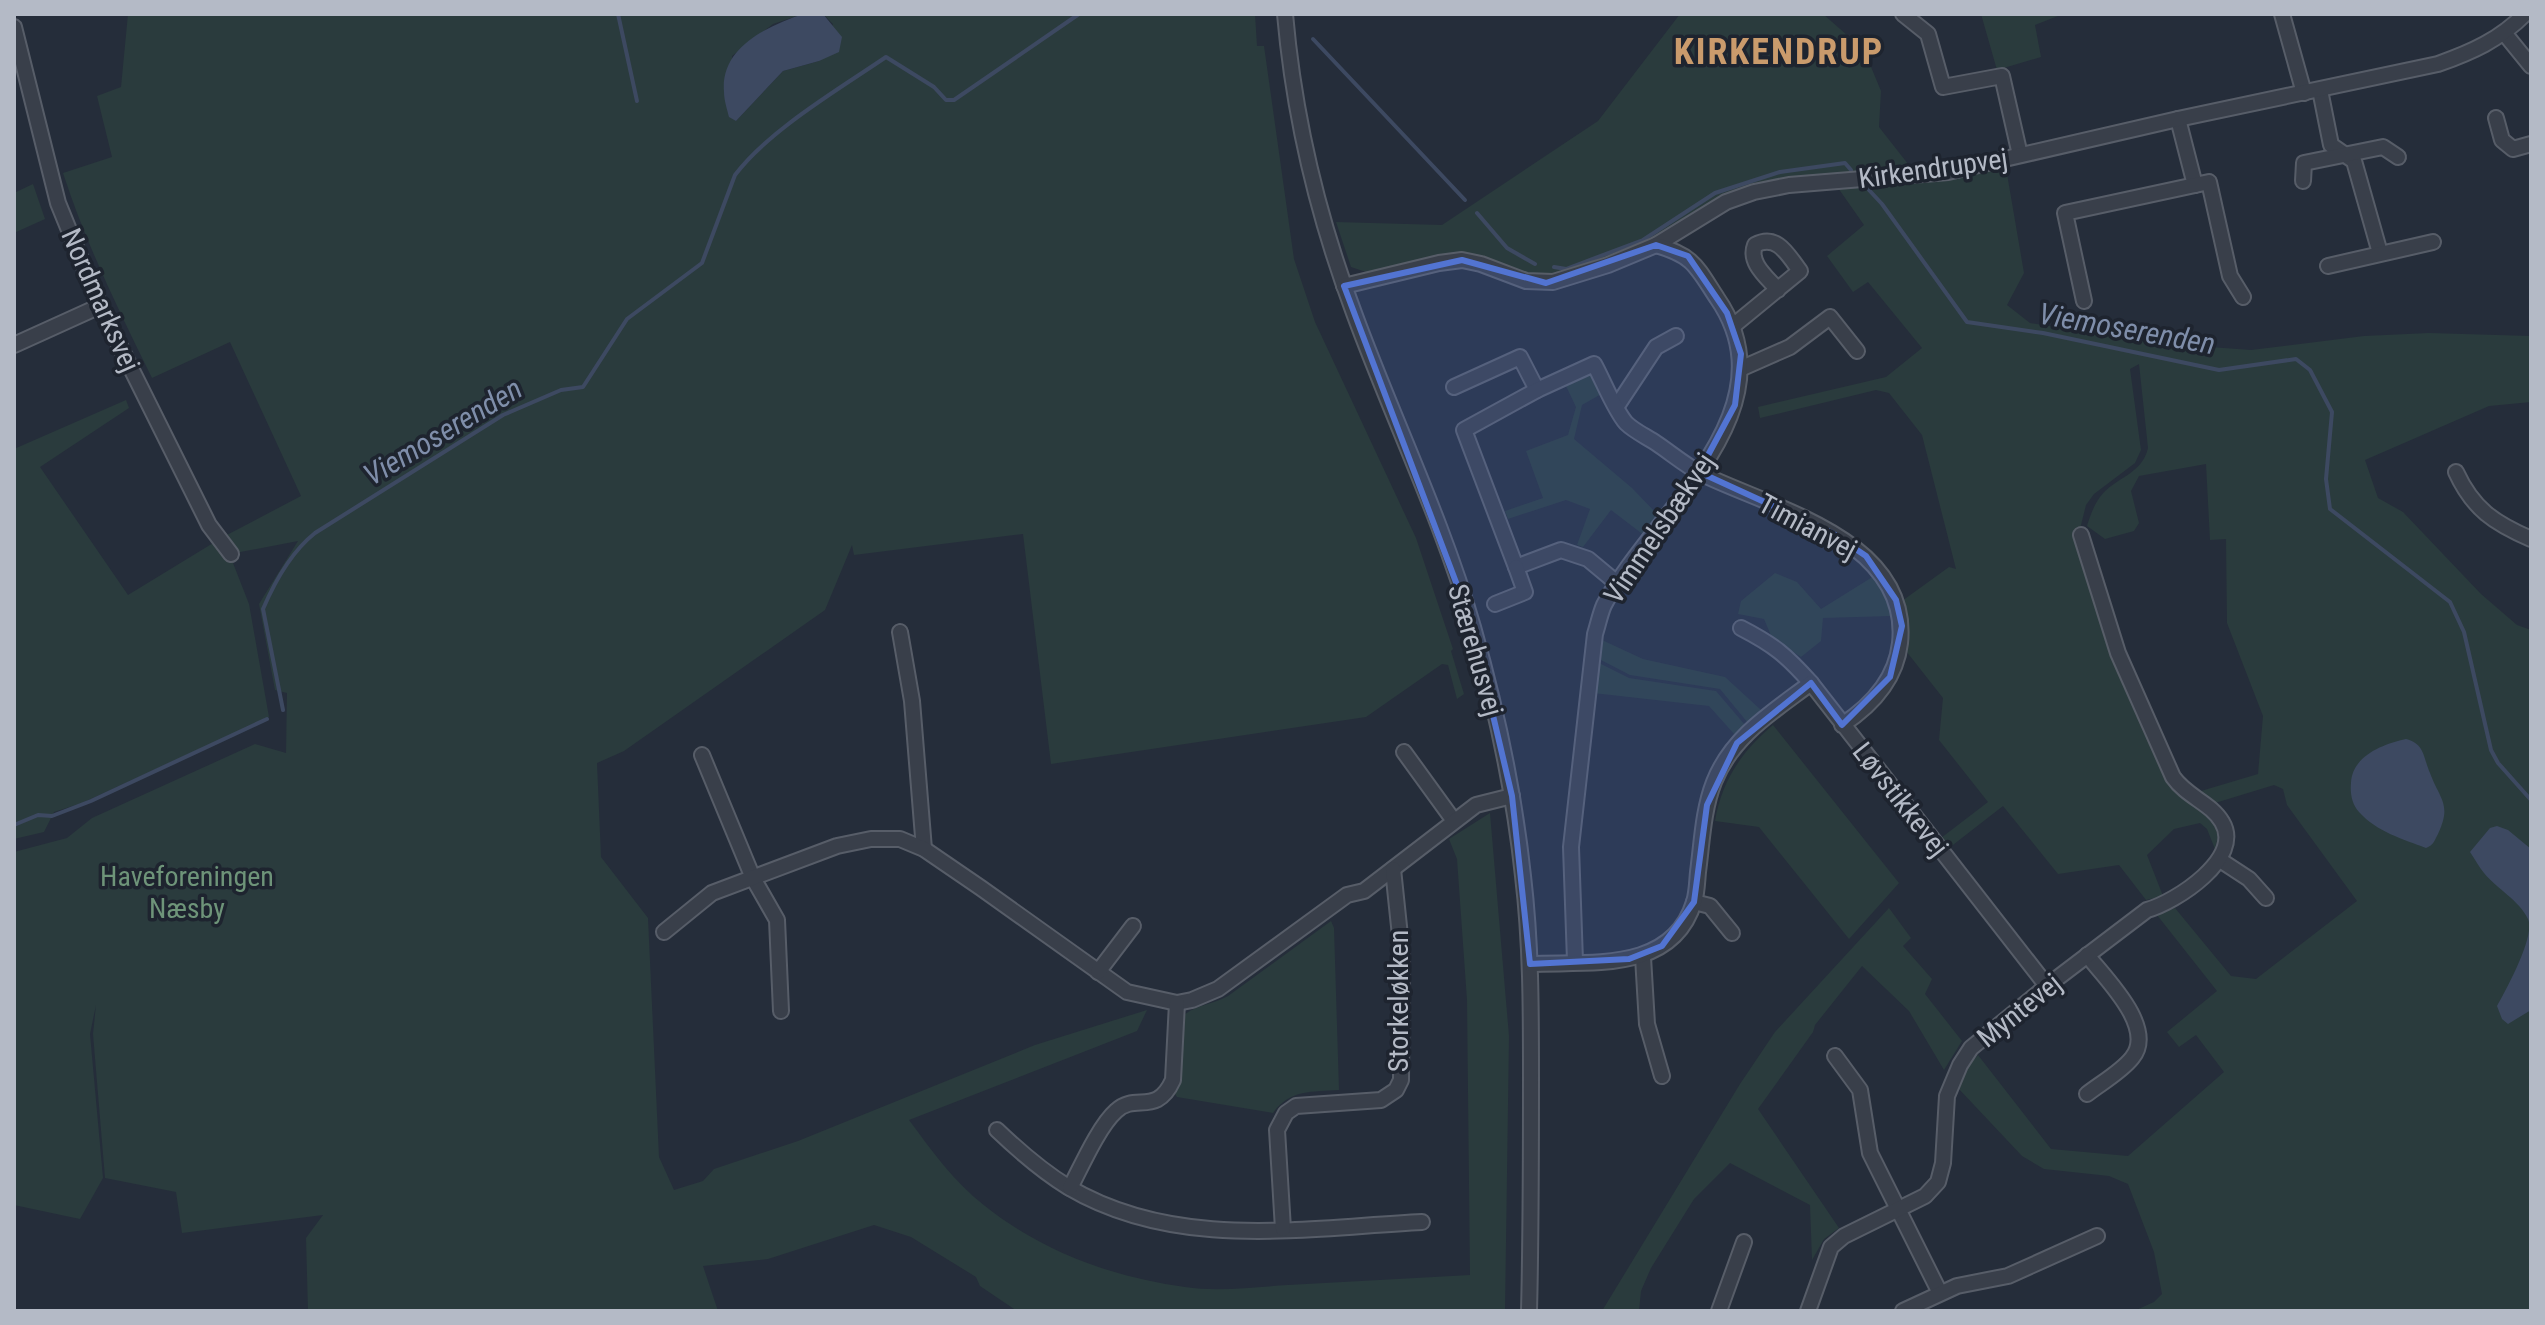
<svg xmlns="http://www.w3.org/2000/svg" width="2545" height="1325" viewBox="0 0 2545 1325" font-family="'Roboto Condensed',sans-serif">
<rect width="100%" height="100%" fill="#252d3a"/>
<g fill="#2a3b3d">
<path d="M128,14H803L773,24L732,56L736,121L783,71L819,61L833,24L823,14H1255L1257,46H1264L1294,259L1315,322L1416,538L1453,649L1451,651L1464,694L1457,699L1448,665L1442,664L1366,717L1051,764L1023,534L854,555L852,545L825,610L624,751L597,763L601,857L648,918L659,1157L674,1190L703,1181L714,1169L798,1141L1035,1045L1147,1010L1137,1031L909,1120C932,1151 954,1182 985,1206C1043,1252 1112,1277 1185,1287C1218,1292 1255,1287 1288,1285C1349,1282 1410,1278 1470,1275L1467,1000L1457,859L1449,839L1490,813L1509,1036L1505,1311H1017L980,1286L976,1277L911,1237L874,1225L768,1259L703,1266L718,1311H308L306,1238L323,1215L182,1233L176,1192L105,1178L93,1034L96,1005L90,1034L103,1178L80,1219L14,1205V852L67,838L92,818L255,744L286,753L287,693L275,690L259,604L298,541L235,553L224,540L249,604L269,717L82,803L54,812L44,832L14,839V449L126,400L129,408L40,467L128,595L223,537L301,496L230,342L152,378C119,311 86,244 63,173L112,157L97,96L121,87Z"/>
<path d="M1680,14H1823L1864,50L1881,91L1879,127L1923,183L2006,168L2024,273L2007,305L2030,323L2155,343L2251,350L2364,336L2429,333L2531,336V402L2489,406L2365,460L2378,498L2403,512L2481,594L2517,625L2531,630V1311H2134L2154,1302L2162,1294L2154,1252L2128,1184L2109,1176L2044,1169L2022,1156L1958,1088L1964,1071L1978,1055L2051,1149L2128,1156L2224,1072L2196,1035L2179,1047L2167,1032L2217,991L2157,915L2175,908L2231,976L2256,979L2357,901L2287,805L2283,789L2274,785L2215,803L2199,796L2201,791L2258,774L2263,716L2227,623L2226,539L2210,540L2206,464L2139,476L2131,491L2139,523L2134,531L2105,539L2087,526C2090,516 2094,505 2100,497C2115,477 2142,475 2148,448L2139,364L2130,369L2141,450L2135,463L2094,494L2086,505L2078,537L2112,652L2174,791L2205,813L2214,823L2218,836L2215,849L2207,829L2200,823L2174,829L2147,855L2163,896L2146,900L2119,865L2058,874L2003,806L1949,848L1941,838L1988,802L1939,740L1943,698L1906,651L1908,632L1902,601L1949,567L1956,569L1922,435L1889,393L1876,390L1760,418L1758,407L1886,377L1922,348L1868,282L1853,292L1827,256L1864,225L1829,175L1756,185L1719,198L1648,244L1593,267L1544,276H1525L1440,258L1366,272L1351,267L1336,222L1442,225L1598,121Z"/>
<path d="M1981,14H2063L2035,25L2041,57L1997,70Z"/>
<path d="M33,184L45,219L14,233V193Z"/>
<path d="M1589,374L1596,378L1603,393L1582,405L1574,439L1632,488L1659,516L1645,536L1611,510L1583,547L1577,545L1590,509L1566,500L1508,519L1505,511L1543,498L1526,451L1568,435L1576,407L1566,386Z"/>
<path d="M1775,573L1797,582L1821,609L1874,576L1889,599L1892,616L1823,618L1821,641L1801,657L1772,638L1764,619L1738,614L1741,601Z"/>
<path d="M1602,640L1643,659L1725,677L1761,710L1748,723L1720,689L1630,675L1597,658Z"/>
<path d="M1597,662L1629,678L1716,691L1745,725L1735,735L1709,706L1593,693Z"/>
<path d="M1773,725L1899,883L1849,939L1759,827L1715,821C1722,780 1742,751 1773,725Z"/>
<path d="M1889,908L1911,938L1903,946L1932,979L1925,994L1962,1041L1944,1070L1909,1011L1862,966L1815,1025L1813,1032L1758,1109L1839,1228L1824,1239L1812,1260L1810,1205L1730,1163L1694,1199L1651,1268L1641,1291L1639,1311H1602L1740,1084L1775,1032Z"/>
<path d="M1331,921L1334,928L1339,1090C1312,1092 1290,1089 1273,1113L1177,1097L1175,1094L1180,1084L1181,1018C1193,1005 1212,1005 1228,996Z"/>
</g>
<g fill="#3d4961">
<path d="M803,14H823L842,37L839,52L819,61L783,71L736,121L729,117C727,109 724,100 724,92C720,47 768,26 803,14Z"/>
<path d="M2406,739C2425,744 2423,757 2430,773C2440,800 2452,804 2438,834C2434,841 2434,845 2426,848C2403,839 2377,832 2359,812C2352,804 2350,794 2351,783C2352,756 2383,744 2406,739Z"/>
<path d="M2497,826L2508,830L2531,849V1010L2508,1024L2502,1019L2497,1006C2506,990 2536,935 2528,919C2519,900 2497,889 2484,873C2479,867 2475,859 2470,852L2490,828Z"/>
</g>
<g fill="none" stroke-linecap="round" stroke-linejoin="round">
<g stroke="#3d4961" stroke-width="4">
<path d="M618,14L637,101"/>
<path d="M1313,39L1465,200"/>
<path d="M1869,190L1882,204L1967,322L2043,333L2219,370L2296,359L2310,370L2332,412L2326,479L2330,509L2450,602L2464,632L2491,750L2498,763L2531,800"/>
<path d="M1477,213L1507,248L1535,264"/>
<path d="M1554,267L1566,269L1643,240L1715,193L1780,172L1845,163L1851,170"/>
<path d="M283,710L263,609C275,581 291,552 315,533L503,415L561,390L583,387L627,319L702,263L735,175C769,130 839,89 886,57L934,87L946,100H954L1079,14"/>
<path d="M14,825L38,815L52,816L91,801L267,719"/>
</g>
<defs>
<g id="minor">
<path d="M1285,14C1294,117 1318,217 1354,313C1392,417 1442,519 1473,627C1496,708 1514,791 1523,876C1531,943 1531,1009 1531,1077C1531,1155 1531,1233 1529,1311"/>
<path d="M1903,14L1928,34L1943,87L2002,76L2020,155"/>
<path d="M2282,14L2304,93"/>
<path d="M14,27L58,203L100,306L209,525L231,554"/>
<path d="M2505,34L2531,66"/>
<path d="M2320,90L2331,145L2354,161L2380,253"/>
<path d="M2496,118L2502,140L2513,149L2531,144"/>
<path d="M2178,119L2195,185"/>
<path d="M2303,181L2304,163L2383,147L2398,157"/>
<path d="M2328,266L2433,242"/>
<path d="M1344,286L1439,263L1462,260L1481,264L1526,281L1553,282L1608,265L1656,245L1726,202L1754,192L1789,185L1948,172L2178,119L2438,64C2472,52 2499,40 2525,14"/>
<path d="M2084,301L2065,213L2209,182L2230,276L2243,297"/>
<path d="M1733,326L1800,271C1788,255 1777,233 1755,245C1748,263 1767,277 1778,290"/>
<path d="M14,345L100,306"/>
<path d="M1740,369L1790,347L1830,317L1857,351"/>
<path d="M1454,387L1520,357L1537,390"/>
<path d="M1617,406L1656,347L1676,336"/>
<path d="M2456,472C2473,509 2494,523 2531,539"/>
<path d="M1618,584L1588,559L1561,550L1516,567L1464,430L1537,390L1594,364C1603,380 1614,409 1626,423C1634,431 1647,437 1656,443C1671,453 1686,466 1702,474C1774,509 1911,540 1900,643C1896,679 1871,706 1842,725"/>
<path d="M1495,604L1525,592L1516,567"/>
<path d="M1741,628C1774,645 1786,655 1811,683L2047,986"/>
<path d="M900,632L912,701L924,849"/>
<path d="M1404,752L1454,821"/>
<path d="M702,755L753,878L777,920L781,1011"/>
<path d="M2220,860L2249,879L2266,898"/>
<path d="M1694,902L1710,906L1732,933"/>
<path d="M664,932L712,893L837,846L871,839H900L924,849L981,888L1127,992L1177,1003L1192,1000L1218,989L1347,895L1364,891L1476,805L1512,796"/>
<path d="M1643,957L1647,1024L1662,1076"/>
<path d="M1575,961L1571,847L1595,634C1598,625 1600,614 1604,605C1652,513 1795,411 1717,298C1696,266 1694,256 1656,245"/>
<path d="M1530,964C1589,961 1672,974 1694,902C1697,893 1697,882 1698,872C1702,842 1703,810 1714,782C1732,736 1774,711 1811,683"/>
<path d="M1098,972L1133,926"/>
<path d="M1835,1056L1860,1090L1870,1153L1940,1293"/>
<path d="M2087,1094C2101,1083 2121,1072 2132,1058C2157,1028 2105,978 2087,955"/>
<path d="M997,1130C1019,1151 1042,1171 1068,1187C1176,1251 1304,1228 1422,1222"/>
<path d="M1070,1188C1081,1167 1099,1126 1116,1111C1136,1092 1156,1117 1173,1080L1177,1003"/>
<path d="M1283,1229L1277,1130L1286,1113L1296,1106L1381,1100L1396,1090L1401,1080L1402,955L1393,869"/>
<path d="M1719,1311L1744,1242"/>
<path d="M1808,1311L1831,1247L1844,1236L1925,1196L1938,1182L1943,1163L1947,1096L1960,1065L1971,1048L2047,986L2147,910C2176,902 2244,858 2222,822C2211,803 2187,797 2173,777L2118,653L2081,535"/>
<path d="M1903,1311L1957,1286L2008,1276L2097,1236"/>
</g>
</defs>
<use href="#minor" stroke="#575d68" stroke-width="18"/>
<use href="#minor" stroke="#393f4a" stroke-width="14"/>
</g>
<path fill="#5274d2" fill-opacity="0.2" stroke="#5274d2" stroke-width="6" stroke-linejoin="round" d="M1656,245L1688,256L1727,313L1741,354L1735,405L1699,472L1832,533L1866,556L1896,600L1902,626L1890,677L1842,725L1811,683L1737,743L1707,805L1694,902L1662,946L1629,959L1530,964L1512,796L1471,622L1344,286L1462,260L1546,283Z"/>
<g text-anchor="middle" stroke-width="7" stroke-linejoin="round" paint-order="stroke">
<g font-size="28" fill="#b4bac6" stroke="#1e242f">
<text transform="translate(1933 168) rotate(-8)" y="10">Kirkendrupvej</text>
<text transform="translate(101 300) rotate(66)" y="10">Nordmarksvej</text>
<text transform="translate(1808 526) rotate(28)" y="10">Timianvej</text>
<text transform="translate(1659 528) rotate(-56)" y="10">Vimmelsbækvej</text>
<text transform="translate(1476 650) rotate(74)" y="10">Stærehusvej</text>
<text transform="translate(1901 799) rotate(52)" y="10">Løvstikkevej</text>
<text transform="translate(1398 1001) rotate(-90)" y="10">Storkeløkken</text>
<text transform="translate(2019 1010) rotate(-39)" y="10">Myntevej</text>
</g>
<g font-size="28" fill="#6e9479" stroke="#1e242f">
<text x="187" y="886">Haveforeningen<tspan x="187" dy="32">Næsby</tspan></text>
</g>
<g font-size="30" font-style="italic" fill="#7f8eaa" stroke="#1e242f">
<text transform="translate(2127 329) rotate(10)" y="10">Viemoserenden</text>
<text transform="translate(443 432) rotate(-31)" y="10">Viemoserenden</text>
</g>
<g font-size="36" font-weight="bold" letter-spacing="2" fill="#ca9b6c" stroke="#1e242f">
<text x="1779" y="64">KIRKENDRUP</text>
</g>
</g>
<rect width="2545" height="1325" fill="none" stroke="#b4bac6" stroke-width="32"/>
</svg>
